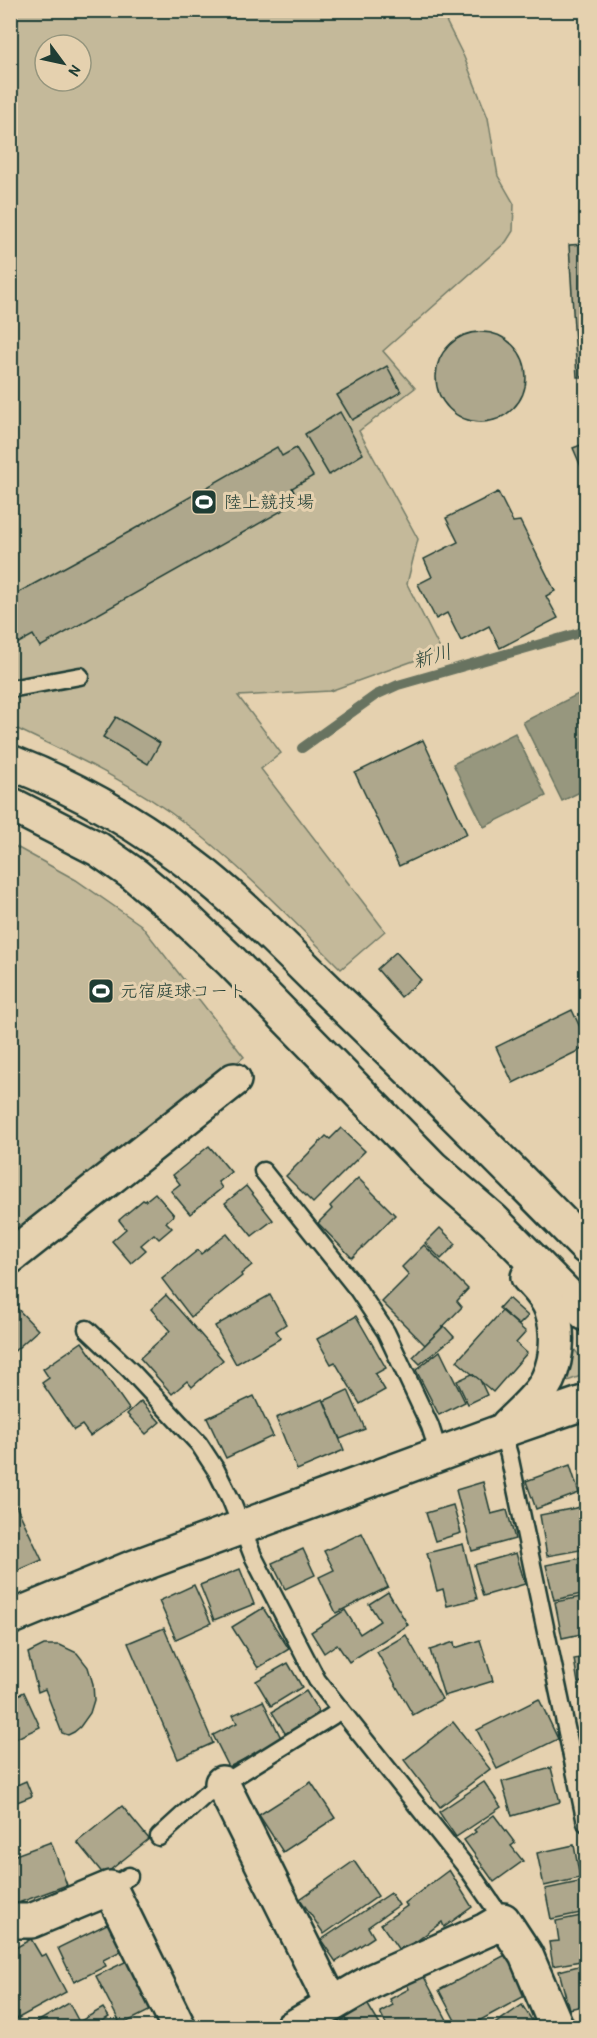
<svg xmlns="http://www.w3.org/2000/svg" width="597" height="2038" viewBox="0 0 597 2038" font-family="'Patrick Hand','Klee One',sans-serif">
<rect width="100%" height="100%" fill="#e5d1af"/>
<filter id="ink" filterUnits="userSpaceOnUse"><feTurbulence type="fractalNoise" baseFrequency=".0167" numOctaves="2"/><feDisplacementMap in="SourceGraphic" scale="12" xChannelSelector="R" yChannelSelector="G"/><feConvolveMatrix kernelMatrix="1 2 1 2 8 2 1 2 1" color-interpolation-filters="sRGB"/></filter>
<g filter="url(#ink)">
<g fill="#c4b99a" stroke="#727b67" stroke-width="1.5" fill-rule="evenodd">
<path d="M10,11H441L464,57L488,118L498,176L514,204L513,231L506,242L383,351L415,388L359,431L418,539L407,584L441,651L330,691L238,696L281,753L261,769L385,931L341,969C292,920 245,870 190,827C136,785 73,755 11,726ZM45,45H81V81H45Z"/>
<path d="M11,844L76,880L141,925L244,1057L11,1242Z"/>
<path d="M574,1349L586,1364V1374L557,1385L567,1350Z"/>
</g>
<g fill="#97977e" stroke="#677360" stroke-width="1.5">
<path d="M584,691L586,697V789L562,801L523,722Z"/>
<path d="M515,733L546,796L484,827L453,764Z"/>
</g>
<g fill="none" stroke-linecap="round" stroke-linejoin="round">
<path stroke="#677360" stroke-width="10" d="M302,748L376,695L398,685L586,631"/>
</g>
<g fill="#aea78c" stroke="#1f3d34" stroke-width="1.5">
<path d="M586,244V377H577L569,245Z"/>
<circle cx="481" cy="377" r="45"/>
<path d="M387,366L401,392L352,420L337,395Z"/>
<path d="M340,412L363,454L329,475L305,434Z"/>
<path d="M586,443V478L573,448Z"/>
<path d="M277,447L282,456L296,448L313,476L292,488L299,501L40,647L33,635L13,646L10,641V607L12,606L10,597L129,532Z"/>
<path d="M498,492L513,522L520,521L555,591L546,596L558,618L500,648L489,626L461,641L447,613L436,619L418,584L432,577L424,559L458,542L446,518Z"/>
<path d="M116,717L160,743L148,764L103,737Z"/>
<path d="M423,740L467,834L399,866L355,773Z"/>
<path d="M396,952L421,980L401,997L377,969Z"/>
<path d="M572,1010L586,1040V1047L513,1083L496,1047Z"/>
<path d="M341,1128L365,1151L313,1203L286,1176L326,1136L330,1139Z"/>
<path d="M209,1146L231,1172L218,1182L222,1188L190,1214L171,1191L180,1184L173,1175Z"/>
<path d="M358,1178L395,1215L352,1258L318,1223L332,1209L330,1206Z"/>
<path d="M246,1186L273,1220L252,1236L225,1203Z"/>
<path d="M155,1193L174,1215L166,1222L172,1228L159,1239L154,1234L141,1245L146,1250L131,1263L112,1241L126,1229L119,1220L143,1200L145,1201Z"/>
<path d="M440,1228L456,1244L441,1259L425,1243Z"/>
<path d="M227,1234L252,1265L241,1274L242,1276L191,1317L162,1279L198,1250L201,1254Z"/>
<path d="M424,1245L468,1289L457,1301L462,1307L425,1345L382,1302L409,1275L402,1267Z"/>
<path d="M166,1295L223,1360L192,1387L187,1381L172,1394L140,1358L170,1331L151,1309Z"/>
<path d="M270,1295L286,1324L276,1331L281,1338L236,1364L215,1326Z"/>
<path d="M508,1298L528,1316L519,1325L499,1308Z"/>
<path d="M10,1301L38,1330L10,1355Z"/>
<path d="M502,1311L526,1332L516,1343L527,1353L493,1392L457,1361Z"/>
<path d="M356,1316L386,1368L375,1374L385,1390L360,1404L335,1362L331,1364L317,1339Z"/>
<path d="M444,1326L454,1337L420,1364L413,1357Z"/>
<path d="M82,1342L129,1409L90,1436L82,1425L74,1430L42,1383L49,1378L43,1369Z"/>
<path d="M440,1351L465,1402L439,1415L416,1370Z"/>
<path d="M472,1374L480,1380L487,1395L468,1404L457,1381Z"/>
<path d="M348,1390L365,1429L340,1439L324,1401Z"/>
<path d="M254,1396L273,1436L226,1458L207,1418Z"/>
<path d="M323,1399L344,1450L297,1470L276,1418Z"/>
<path d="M141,1401L160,1422L146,1434L127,1414Z"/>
<path d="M570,1465L579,1493L536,1509L526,1481Z"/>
<path d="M483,1482L491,1514L507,1510L515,1539L472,1551L456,1490Z"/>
<path d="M10,1493L42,1560L10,1574Z"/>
<path d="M453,1505L461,1533L435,1541L426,1513Z"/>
<path d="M581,1507L586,1549L547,1556L540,1515Z"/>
<path d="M362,1533L388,1587L336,1613L319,1577L334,1570L324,1551Z"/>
<path d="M463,1544L477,1599L447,1606L443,1589L437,1591L427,1553Z"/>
<path d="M303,1549L315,1575L285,1589L272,1563Z"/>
<path d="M516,1553L525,1584L483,1596L474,1565Z"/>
<path d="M586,1557V1593L554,1600L546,1565Z"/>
<path d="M240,1569L254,1604L214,1620L200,1585Z"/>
<path d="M194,1585L211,1623L176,1639L159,1601Z"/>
<path d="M388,1592L408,1625L349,1662L337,1644L324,1653L311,1632L345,1610L360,1634L380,1621L369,1604Z"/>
<path d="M586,1596V1633L562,1638L555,1602Z"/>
<path d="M263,1608L289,1649L258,1668L232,1627Z"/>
<path d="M164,1628L213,1743L178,1759L128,1643Z"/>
<path d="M406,1635L442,1699L413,1715L377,1652Z"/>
<path d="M480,1640L493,1681L444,1696L430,1650L454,1642L455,1648Z"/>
<path d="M44,1645H60L77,1653L88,1667L93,1684L94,1700L90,1713L80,1727L74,1732L68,1735L62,1733L45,1689L38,1692L28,1653Z"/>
<path d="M586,1657V1681L578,1683L574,1659Z"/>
<path d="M288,1663L302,1687L271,1706L256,1681Z"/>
<path d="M306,1691L320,1714L288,1738L272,1712Z"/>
<path d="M24,1692L40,1727L13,1740L10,1735V1699Z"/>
<path d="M539,1699L558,1739L497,1769L477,1730Z"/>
<path d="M263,1701L282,1740L229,1767L213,1735L237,1723L233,1715Z"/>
<path d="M453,1722L490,1769L440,1807L404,1760Z"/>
<path d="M551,1768L560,1802L512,1816L502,1782Z"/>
<path d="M26,1781L32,1796L10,1805V1788Z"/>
<path d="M311,1782L335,1818L283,1852L259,1815Z"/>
<path d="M484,1782L501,1807L456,1837L439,1812Z"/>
<path d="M122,1806L149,1839L104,1875L77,1842Z"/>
<path d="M494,1815L515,1843L511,1846L523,1861L494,1882L464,1840L476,1832L474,1830Z"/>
<path d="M51,1842L67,1885L10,1906V1857Z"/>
<path d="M574,1845L580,1878L544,1886L537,1853Z"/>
<path d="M354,1861L378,1896L324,1934L300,1899Z"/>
<path d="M449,1870L472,1907L444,1927L442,1922L401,1953L381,1924L407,1906L405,1903Z"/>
<path d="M584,1881L586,1912L551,1919L545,1889Z"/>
<path d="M391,1893L399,1905L368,1927L374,1937L336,1962L321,1940Z"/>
<path d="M586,1915V1960L553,1966L549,1942L559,1941L556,1921Z"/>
<path d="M109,1923L123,1950L103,1960L106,1966L74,1982L58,1948Z"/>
<path d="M31,1939L41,1956L46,1954L66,1992L13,2021L10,2017V1951Z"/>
<path d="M511,1952L532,1992L466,2028H459L439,1990Z"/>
<path d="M127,1961L151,2010L121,2025L96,1976Z"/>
<path d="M586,1964V2005L569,2009L559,1971Z"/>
<path d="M423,1975L447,2020L432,2028H422L420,2024L414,2028H388L380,2012L393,2005L390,1999L409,1989L407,1984Z"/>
<path d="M365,2000L380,2025L375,2028H350L342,2013Z"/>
<path d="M69,2003L79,2022L103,2008L109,2017L91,2028H40L37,2022Z"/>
<path d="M522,2005L537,2028H489Z"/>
</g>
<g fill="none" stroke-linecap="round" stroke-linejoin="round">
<defs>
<g id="service">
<path d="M10,689L80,676"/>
<path d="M263,1171L358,1290L386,1332L430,1426L439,1454"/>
<path d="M87,1329L131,1371L199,1444L216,1470L231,1500L253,1556L317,1680L470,1872L503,1920"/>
<path d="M502,1431L509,1455L586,1823"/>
<path d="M159,1837L205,1795L332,1716L340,1709"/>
<path d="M110,1888L129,1876"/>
</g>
<g id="minor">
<path d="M10,1257L234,1080"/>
<path d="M222,1783L332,2004"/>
<path d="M10,1921H31L110,1888L179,2028"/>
<path d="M292,2028L374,1980L486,1930L503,1920L526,1955L557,2028"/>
</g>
<g id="tertiary">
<path d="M10,762C80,789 148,830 206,876C255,916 299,963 345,1007C427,1086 507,1166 586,1247"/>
<path d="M10,804L98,849L135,875L176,909L231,961L432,1167L493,1220L586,1314"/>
<path d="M508,1425C520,1413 533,1402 543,1388C557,1366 560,1335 552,1311C548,1297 537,1287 528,1277"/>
<path d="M10,1618L129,1569L502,1431L586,1402"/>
</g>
</defs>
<use href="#service" stroke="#1f3d34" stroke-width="21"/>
<use href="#minor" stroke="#1f3d34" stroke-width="38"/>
<use href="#tertiary" stroke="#1f3d34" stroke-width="38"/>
<use href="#service" stroke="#e5d1af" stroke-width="16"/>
<use href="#minor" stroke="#e5d1af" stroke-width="33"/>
<use href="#tertiary" stroke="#e5d1af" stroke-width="33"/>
</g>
</g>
<defs>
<symbol id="stadium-square" viewBox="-11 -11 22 22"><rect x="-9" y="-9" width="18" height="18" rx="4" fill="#1f3d34" stroke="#e5d1af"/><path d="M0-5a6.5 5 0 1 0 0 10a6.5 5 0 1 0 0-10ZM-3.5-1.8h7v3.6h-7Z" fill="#fff"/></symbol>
</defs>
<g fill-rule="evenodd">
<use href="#stadium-square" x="189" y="487" width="30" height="30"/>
<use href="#stadium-square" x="86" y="976" width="30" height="30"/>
</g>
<g text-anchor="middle" stroke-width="6" stroke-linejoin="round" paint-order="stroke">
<g font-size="18" fill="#1f3d34" stroke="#e5d1af" text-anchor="start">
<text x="224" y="508">陸上競技場</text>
<text x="120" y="997">元宿庭球コート</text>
</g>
<g font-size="20" font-style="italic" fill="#2b463b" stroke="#e5d1af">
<text transform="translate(432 656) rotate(-16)" y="7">新川</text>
</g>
</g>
<rect width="597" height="2038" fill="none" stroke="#e5d1af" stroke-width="36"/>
<rect x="18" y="18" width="561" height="2002" fill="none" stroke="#1f3d34" stroke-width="2" filter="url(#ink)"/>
<g transform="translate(63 63) rotate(123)"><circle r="28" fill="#e5d1af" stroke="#96967e" stroke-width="1.5"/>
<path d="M0-4.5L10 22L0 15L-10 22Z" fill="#1f3d34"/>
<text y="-9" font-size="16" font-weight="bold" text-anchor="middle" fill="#1f3d34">N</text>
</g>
</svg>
